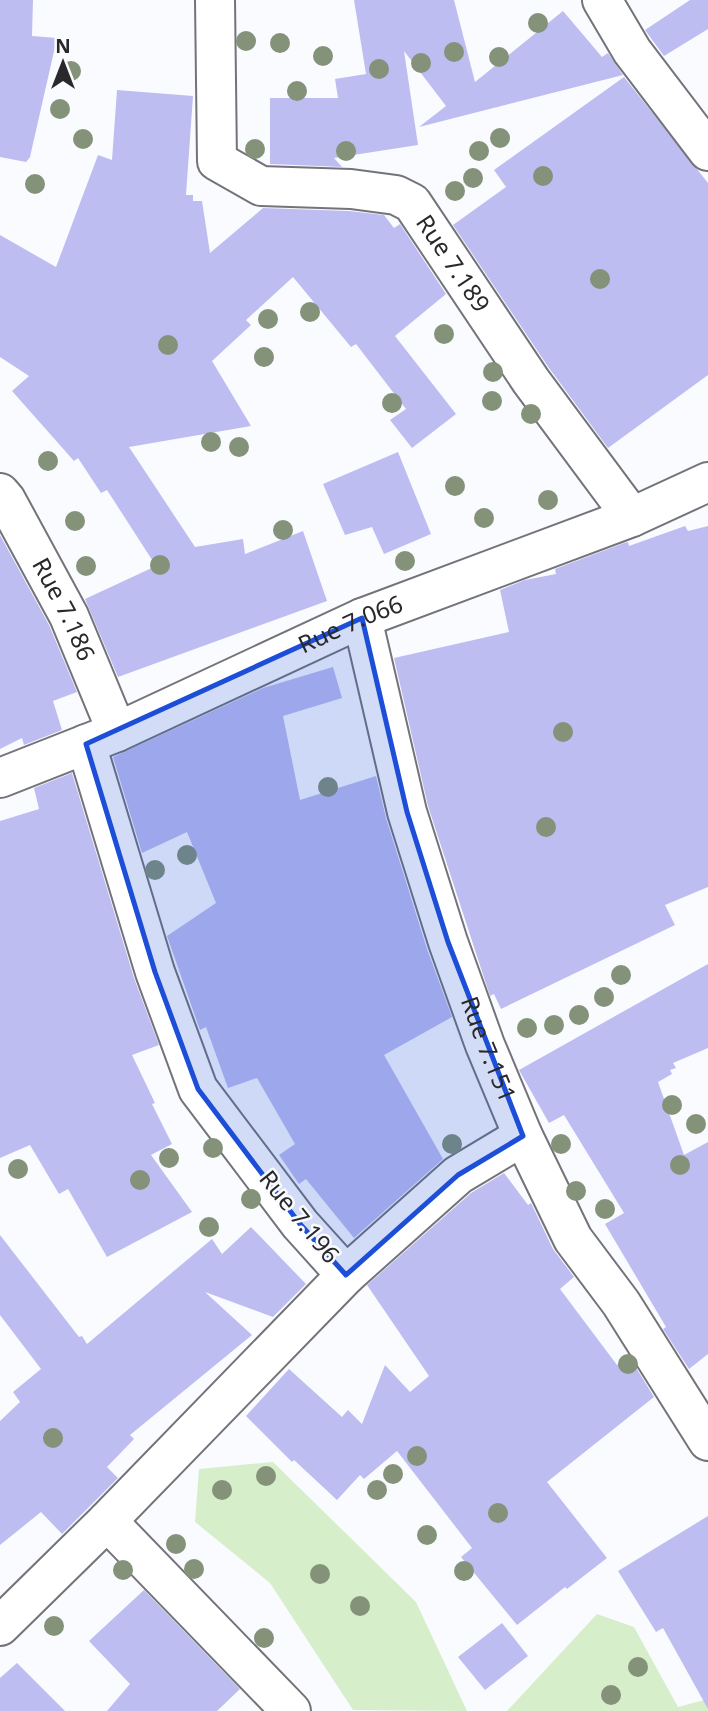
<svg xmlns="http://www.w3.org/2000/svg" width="708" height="1711" viewBox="0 0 708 1711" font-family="'Noto Sans',sans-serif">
<rect width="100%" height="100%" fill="#fafbff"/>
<g fill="#d7eeca">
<path d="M273,1462L416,1602L467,1711L353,1710L270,1583L195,1522L199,1469Z"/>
<path d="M597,1614L634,1627L678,1707L708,1699V1711H507Z"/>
</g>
<g fill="#bdbdf2">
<path d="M0,0H33L32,36L57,38L30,157L26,162L0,157Z"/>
<path d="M354,0H454L475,82L563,11L602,57L608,53L623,75L419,127L446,106L404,51L418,145L334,158L342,167L270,164V98H338L335,79L366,74Z"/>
<path d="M690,0H708V29L664,56L645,30Z"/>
<path d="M624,77L708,183V375L608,448L549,368L453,225L506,187L494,170Z"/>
<path d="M117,90L193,96L186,195H193V201H202L210,253L263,208L349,211L384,215L394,228L400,224L446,294L395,336L456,414L412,448L390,420L406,409L356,344L351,347L293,277L246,320L251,325L212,361L251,426L129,447L195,547L243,539L245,554L303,531L327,601L118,677L85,599L156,566L107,490L101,493L78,458L74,461L12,391L29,376L0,357V235L56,267L98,155L112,160Z"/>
<path d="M398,452L431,534L384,554L372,527L345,535L323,484Z"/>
<path d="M685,526L688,531L708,526V887L665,905L675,925L501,1009L494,994L490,996L428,806L394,658L509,632L500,590L525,580L556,574L555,569L624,543L628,542L629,546Z"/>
<path d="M0,535L49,625L77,692L53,701L62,730L24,745L22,738L0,749Z"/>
<path d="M333,667L342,698L283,716L300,800L376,776L386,818L427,949L452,1017L384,1055L443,1159L354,1238L306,1179L299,1184L279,1155L295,1144L257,1078L228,1088L206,1027L200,1030L167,936L216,903L187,832L142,853L113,757L263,688Z"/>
<path d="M72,773L134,978L159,1045L132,1055L155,1103L152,1104L172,1144L151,1155L192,1212L107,1257L68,1189L59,1194L30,1145L0,1158V821L39,809L34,788Z"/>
<path d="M708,964V1048L673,1063L676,1068L670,1070L672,1074L658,1082L684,1155L708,1142V1354L689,1369L663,1329L666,1327L605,1224L624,1213L564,1115L549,1123L519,1070Z"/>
<path d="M504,1173L528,1205L531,1203L553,1249L574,1277L560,1289L617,1365L629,1356L654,1397L547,1482L607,1558L567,1589L565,1587L517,1625L461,1557L472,1548L397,1451L364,1479L360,1475L337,1500L294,1460L292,1462L246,1416L289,1369L342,1417L348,1410L362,1424L385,1365L410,1392L429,1376L367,1285L471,1193Z"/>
<path d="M251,1227L306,1284L273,1317L205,1292L252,1335L130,1435L134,1439L107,1467L118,1478L62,1534L41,1512L0,1545V1421L20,1402L13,1392L41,1369L0,1315V1235L79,1337L82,1336L87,1344L212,1239L222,1254Z"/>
<path d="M708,1516V1709L663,1628L656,1632L618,1571Z"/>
<path d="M144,1590L240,1689L217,1711H107L130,1684L89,1641Z"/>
<path d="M502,1623L528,1656L485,1690L458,1657Z"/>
<path d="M17,1663L65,1711H0V1678Z"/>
</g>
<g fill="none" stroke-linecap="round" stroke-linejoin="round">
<defs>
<g id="street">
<path id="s1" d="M215,0L217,161L261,186L351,189L396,195L412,203L531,381L632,517"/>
<path d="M602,0L632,51L708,151"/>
<path id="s2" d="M0,493L6,500L69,616L117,732"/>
<path id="s3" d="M362,618L407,812L448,942L485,1045L523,1136L573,1239L621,1303L708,1441"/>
<path id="s4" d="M0,778L117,732L362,618L632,517L708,482"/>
<path d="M346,1275L458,1175L523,1136"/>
<path d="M107,1521L291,1711"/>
<path d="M0,1626L107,1521L346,1275L300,1224L198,1089L155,972L86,744"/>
</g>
</defs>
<use href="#street" stroke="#737379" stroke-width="42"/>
<use href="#street" stroke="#fff" stroke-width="38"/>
</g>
<g fill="#839278">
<circle cx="538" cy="23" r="10"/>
<circle cx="246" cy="41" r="10"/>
<circle cx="280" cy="43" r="10"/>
<circle cx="454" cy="52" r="10"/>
<circle cx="323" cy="56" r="10"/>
<circle cx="499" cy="57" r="10"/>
<circle cx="421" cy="63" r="10"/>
<circle cx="379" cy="69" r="10"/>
<circle cx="71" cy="71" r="10"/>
<circle cx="297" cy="91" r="10"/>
<circle cx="60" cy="109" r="10"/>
<circle cx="500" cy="138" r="10"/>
<circle cx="83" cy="139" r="10"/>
<circle cx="255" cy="149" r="10"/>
<circle cx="346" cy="151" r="10"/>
<circle cx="479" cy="151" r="10"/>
<circle cx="543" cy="176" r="10"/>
<circle cx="473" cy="178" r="10"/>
<circle cx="35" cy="184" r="10"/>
<circle cx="455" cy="191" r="10"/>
<circle cx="600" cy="279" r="10"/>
<circle cx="310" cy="312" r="10"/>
<circle cx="268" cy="319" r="10"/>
<circle cx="444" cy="334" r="10"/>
<circle cx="168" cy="345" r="10"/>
<circle cx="264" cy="357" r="10"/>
<circle cx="493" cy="372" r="10"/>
<circle cx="492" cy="401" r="10"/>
<circle cx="392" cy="403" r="10"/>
<circle cx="531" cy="414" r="10"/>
<circle cx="211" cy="442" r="10"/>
<circle cx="239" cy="447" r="10"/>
<circle cx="48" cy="461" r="10"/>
<circle cx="455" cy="486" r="10"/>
<circle cx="548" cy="500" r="10"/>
<circle cx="484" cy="518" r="10"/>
<circle cx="75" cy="521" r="10"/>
<circle cx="283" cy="530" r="10"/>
<circle cx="405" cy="561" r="10"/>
<circle cx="160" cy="565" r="10"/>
<circle cx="86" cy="566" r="10"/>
<circle cx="563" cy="732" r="10"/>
<circle cx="328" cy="787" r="10"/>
<circle cx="546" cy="827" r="10"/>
<circle cx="187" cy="855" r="10"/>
<circle cx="155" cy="870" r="10"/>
<circle cx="621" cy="975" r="10"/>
<circle cx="604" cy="997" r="10"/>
<circle cx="579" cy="1015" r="10"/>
<circle cx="554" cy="1025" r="10"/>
<circle cx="527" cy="1028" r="10"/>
<circle cx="672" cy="1105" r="10"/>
<circle cx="696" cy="1124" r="10"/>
<circle cx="452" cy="1144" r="10"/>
<circle cx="561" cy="1144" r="10"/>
<circle cx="213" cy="1148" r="10"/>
<circle cx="169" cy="1158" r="10"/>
<circle cx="680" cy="1165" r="10"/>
<circle cx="18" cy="1169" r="10"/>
<circle cx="140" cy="1180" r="10"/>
<circle cx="576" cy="1191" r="10"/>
<circle cx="251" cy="1199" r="10"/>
<circle cx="605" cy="1209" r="10"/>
<circle cx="209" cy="1227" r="10"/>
<circle cx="628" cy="1364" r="10"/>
<circle cx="53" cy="1438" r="10"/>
<circle cx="417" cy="1456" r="10"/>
<circle cx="393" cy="1474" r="10"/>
<circle cx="266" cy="1476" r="10"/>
<circle cx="222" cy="1490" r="10"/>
<circle cx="377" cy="1490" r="10"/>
<circle cx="498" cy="1513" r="10"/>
<circle cx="427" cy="1535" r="10"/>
<circle cx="176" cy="1544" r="10"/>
<circle cx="194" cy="1569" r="10"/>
<circle cx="123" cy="1570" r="10"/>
<circle cx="464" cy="1571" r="10"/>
<circle cx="320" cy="1574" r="10"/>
<circle cx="360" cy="1606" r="10"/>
<circle cx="54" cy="1626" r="10"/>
<circle cx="264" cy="1638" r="10"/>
<circle cx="638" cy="1667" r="10"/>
<circle cx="611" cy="1695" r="10"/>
</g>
<path fill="#1d4ed8" fill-opacity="0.2" stroke="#1d4ed8" stroke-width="5" stroke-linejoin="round" d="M362,618L407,812L448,942L523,1136L458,1175L346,1275L300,1224L198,1089L155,972L86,744Z"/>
<g text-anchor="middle" stroke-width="5" stroke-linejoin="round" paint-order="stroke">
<g font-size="24" fill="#29292b" stroke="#fafbff">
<text dy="8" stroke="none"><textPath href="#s1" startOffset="438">Rue 7.189</textPath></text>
<text dy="8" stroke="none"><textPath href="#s2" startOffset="133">Rue 7.186</textPath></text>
<text dy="8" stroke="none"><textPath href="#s4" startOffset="383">Rue 7.066</textPath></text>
<text dy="8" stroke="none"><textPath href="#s3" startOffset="450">Rue 7.151</textPath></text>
<text transform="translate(299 1217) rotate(51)" y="8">Rue 7.196</text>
</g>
</g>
<g transform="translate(63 63)" stroke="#fafbff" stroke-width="5" paint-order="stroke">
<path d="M0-5L12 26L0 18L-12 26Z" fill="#29292b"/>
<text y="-10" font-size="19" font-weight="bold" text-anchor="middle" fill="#29292b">N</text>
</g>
</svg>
